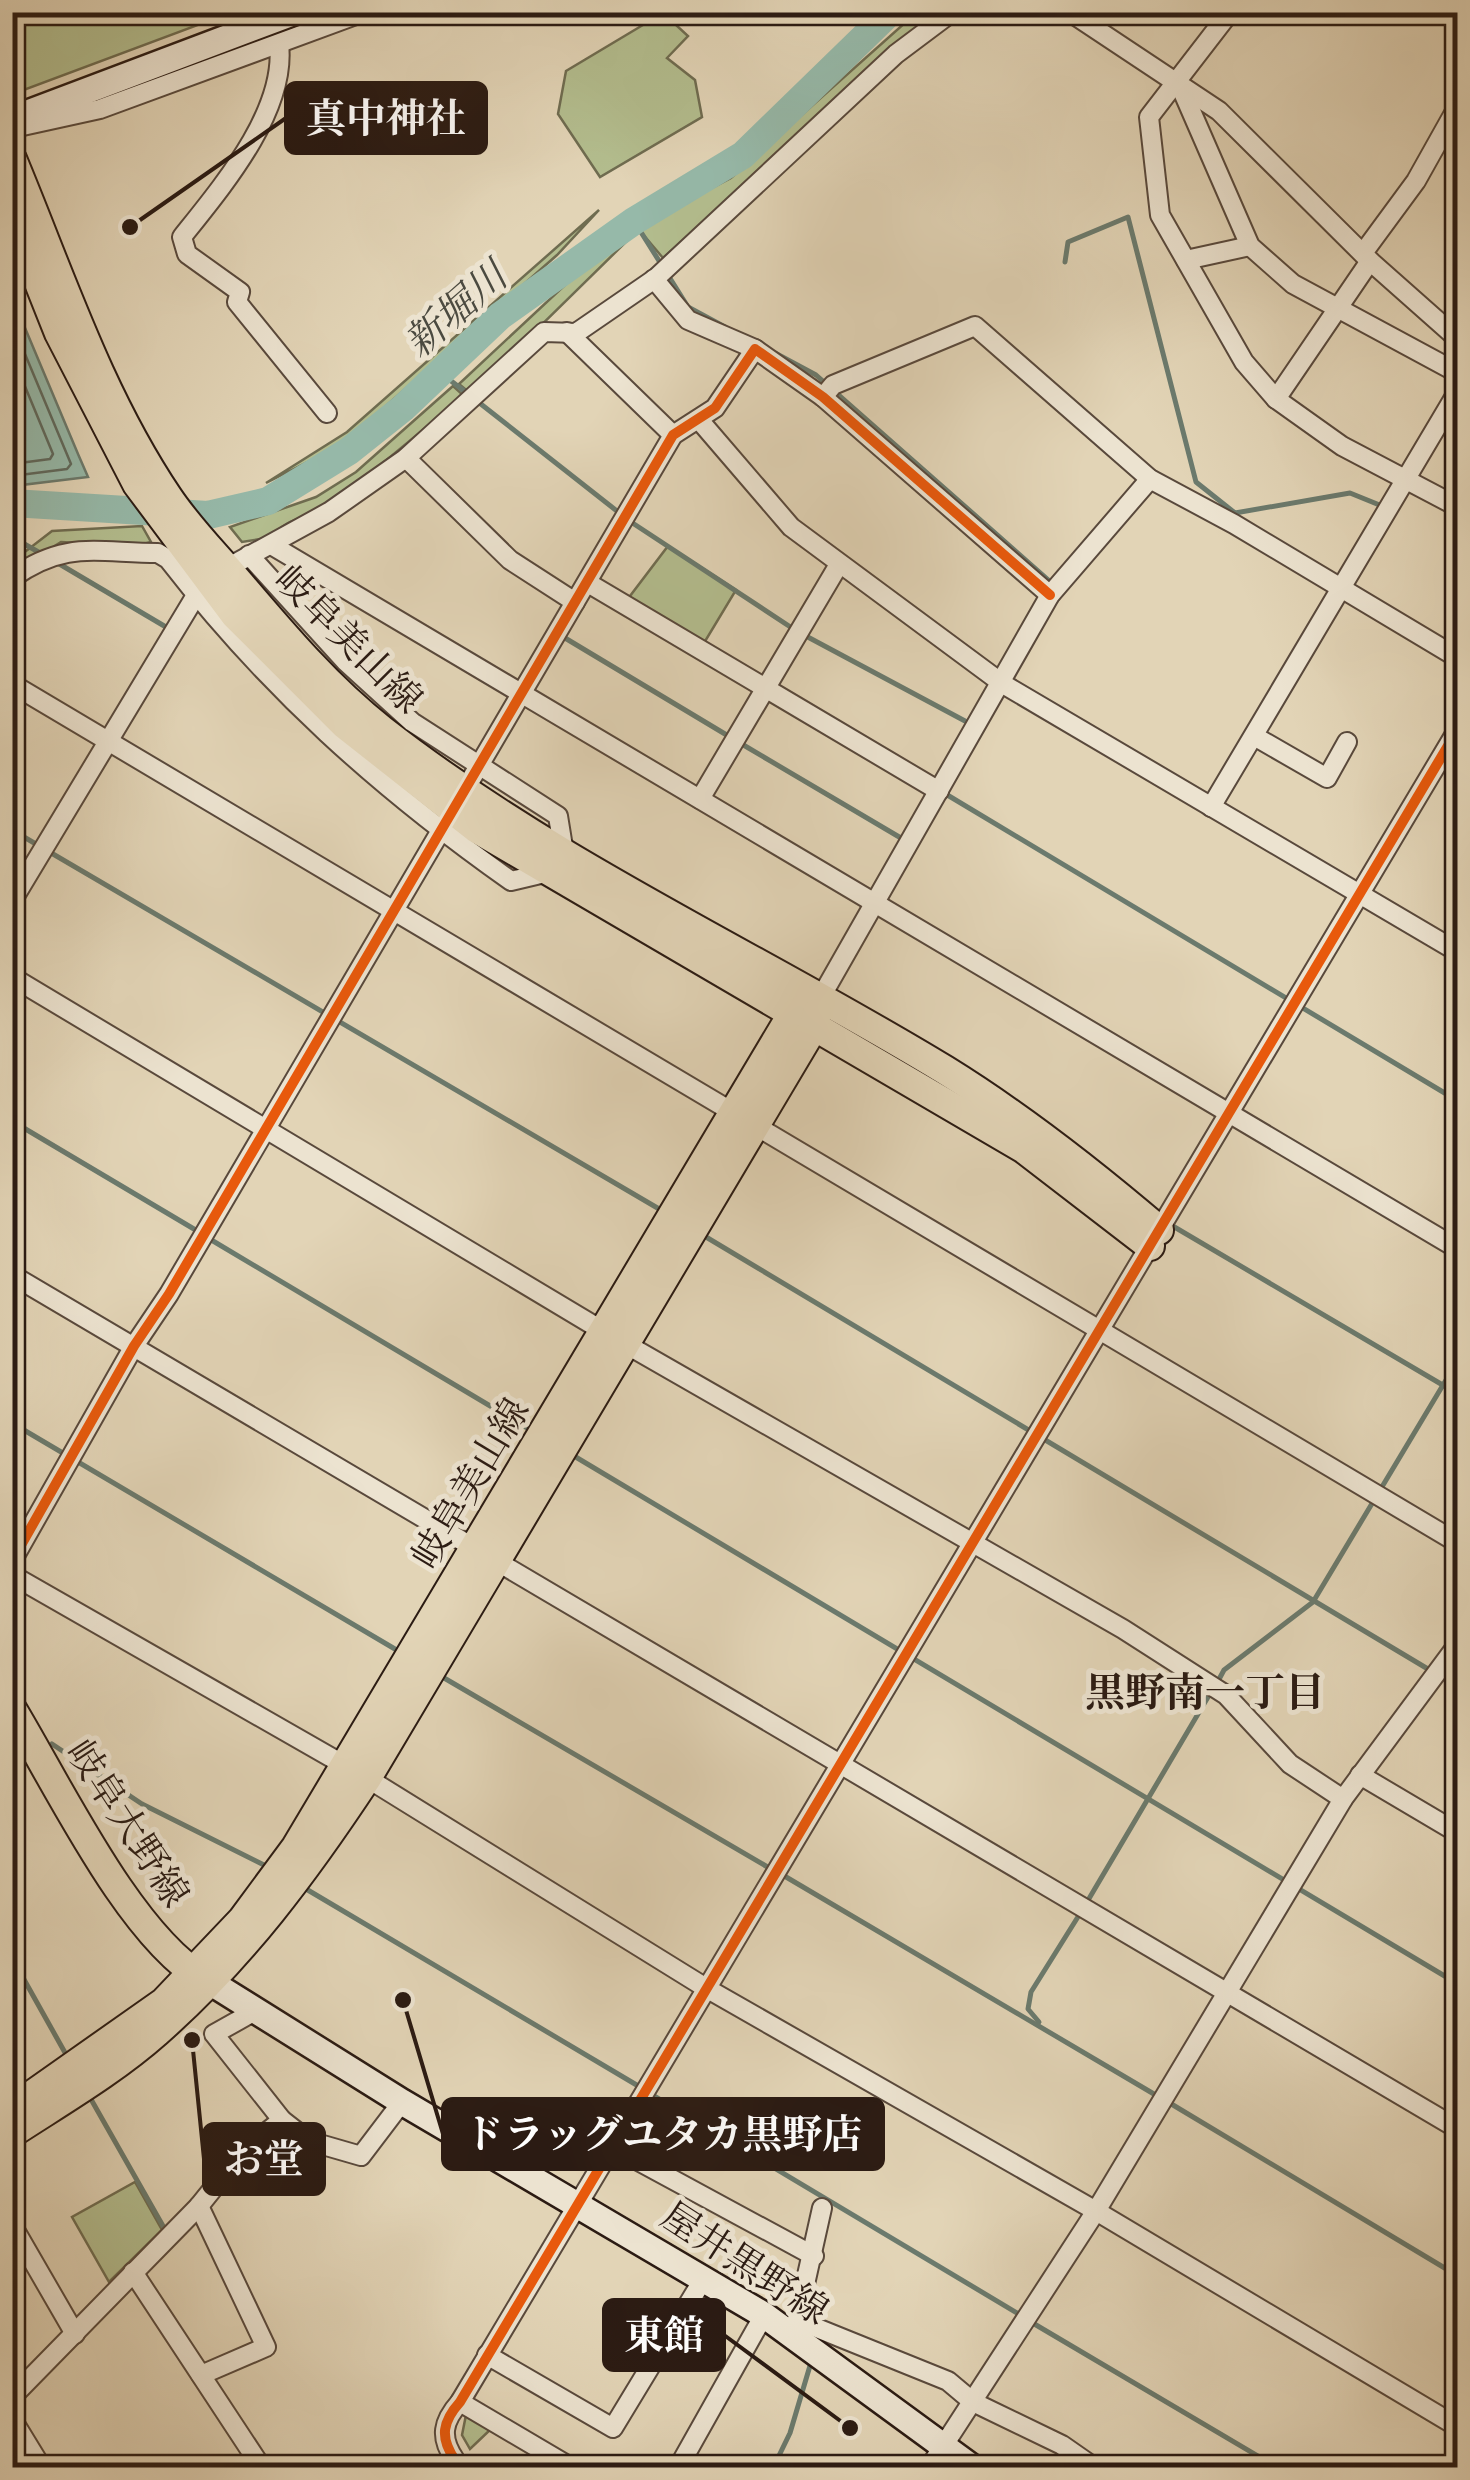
<svg xmlns="http://www.w3.org/2000/svg" width="1470" height="2480" viewBox="0 0 1470 2480" font-family="'Sorts Mill Goudy','Noto Serif JP',serif">
<rect width="100%" height="100%" fill="#e2d4b6"/>
<filter id="stains"><feTurbulence type="fractalNoise" baseFrequency=".002" numOctaves="4"/><feColorMatrix values="0 0 0 0 .2 0 0 0 0 .09 0 0 0 0 .02 0 0 0 .5 -.17"/></filter>
<radialGradient id="worn" r=".72"><stop offset=".6" stop-color="#630" stop-opacity="0"/><stop offset="1" stop-color="#630" stop-opacity=".3"/></radialGradient>
<g fill="#b3bd8e" stroke="#6f6c50" stroke-width="2.5">
<path d="M13,12H230V13L13,94Z"/>
<path d="M663,13L688,36L667,58L695,80L702,117L600,177L558,114L566,71Z"/>
<path d="M916,13H938L663,258L641,232L647,222L731,178Z"/>
<path d="M599,210L557,255L343,444L266,483L347,432Z"/>
<path d="M623,236L631,237L471,394L459,384L595,257Z"/>
<path d="M453,386L463,395C419,434 375,471 327,506C309,518 284,518 273,537L242,542L230,527L316,497L356,472Z"/>
<path d="M142,526L151,542L136,546L61,542L13,572V561L52,531Z"/>
<path d="M668,546L736,590L701,648L627,600Z"/>
<path d="M135,2182L162,2230L109,2282L72,2217Z"/>
<path d="M466,2415L491,2429L470,2449L462,2435Z"/>
</g>
<path fill="#96b9a9" stroke="#6b7a6d" stroke-width="2.5" d="M12,297L78,454L88,477L13,486Z"/>
<g fill="none" stroke-linecap="round" stroke-linejoin="round">
<g stroke="#606a5e" stroke-width="2.5">
<path d="M12,323L71,464L67,469L12,476"/>
<path d="M12,355L53,454L50,459L12,464"/>
</g>
<g stroke="#6b7a6d" stroke-width="5">
<path d="M634,221L688,307L725,327"/>
<path d="M1065,262L1068,242L1128,217L1196,482L1235,513L1350,493L1387,508"/>
<path d="M775,353L816,375L1054,585"/>
<path d="M446,377L468,394"/>
<path d="M477,401L622,515"/>
<path d="M631,522L795,630"/>
<path d="M12,537L42,554"/>
<path d="M56,562L171,630"/>
<path d="M560,635L730,737"/>
<path d="M804,635L965,721"/>
<path d="M740,743L906,841"/>
<path d="M944,793L1458,1101"/>
<path d="M12,830L666,1213"/>
<path d="M12,1121L199,1232"/>
<path d="M1171,1225L1458,1394"/>
<path d="M701,1234L1458,1687"/>
<path d="M208,1238L534,1432"/>
<path d="M12,1423L400,1652"/>
<path d="M569,1453L1458,1984"/>
<path d="M439,1675L771,1869"/>
<path d="M1217,1683L1224,1670L1313,1602L1458,1360"/>
<path d="M52,1744L142,1804L270,1868"/>
<path d="M781,1874L1159,2097"/>
<path d="M301,1886L640,2087"/>
<path d="M1087,1902L1211,1692"/>
<path d="M12,1958L68,2058"/>
<path d="M1039,2022L1028,2009L1031,1992L1081,1912"/>
<path d="M649,2093L1022,2316"/>
<path d="M88,2094L163,2226"/>
<path d="M1168,2102L1458,2276"/>
<path d="M1031,2322L1278,2468"/>
<path d="M773,2468L790,2433L812,2359"/>
</g>
<path stroke="#96b9a9" stroke-width="28" d="M12,503L208,515L268,501L349,451L403,408L500,316L634,221L743,155L890,12"/>
<defs>
<g id="street">
<path d="M1070,12L1219,111L1370,261L1458,339"/>
<path d="M1230,12L1149,117L1160,215L1244,362L1276,399L1342,446L1458,507"/>
<path d="M279,44C287,111 221,188 182,237L187,254L240,292L237,302L327,413"/>
<path d="M1178,81L1250,246L1293,284L1458,373"/>
<path d="M18,127L100,109L364,12"/>
<path d="M1363,253L1416,181L1458,106"/>
<path d="M1186,260L1250,246"/>
<path d="M654,279L688,320L755,349"/>
<path d="M567,332L673,435"/>
<path d="M823,397L833,385L975,326L1150,479L1234,524L1458,658"/>
<path d="M1276,399L1370,261"/>
<path d="M700,421L791,527L1003,684L1458,952"/>
<path d="M406,458L510,560L575,602"/>
<path d="M273,546L1458,1249"/>
<path d="M249,555L345,661L412,722L558,816L564,853"/>
<path d="M238,562L329,512L406,458L544,332L576,333L656,278L896,54L952,12"/>
<path d="M12,578C66,540 96,553 158,553L168,559C268,688 378,787 511,881L549,872"/>
<path d="M588,583L939,791"/>
<path d="M12,684L1458,1543"/>
<path d="M1254,736L1327,778L1347,742"/>
<path d="M700,799L838,566"/>
<path d="M1211,807L1458,391"/>
<path d="M12,901L198,592"/>
<path d="M12,977L603,1331L1123,1629L1226,1695L1290,1764L1343,1799"/>
<path d="M821,997L1050,595L1150,479"/>
<path d="M12,1275L1458,2129"/>
<path d="M12,1561L134,1346L169,1294L673,435L715,408L755,349L823,397L1050,595"/>
<path d="M12,1575L367,1778L706,1988L1096,2211L1458,2427"/>
<path d="M1360,1775L1458,1833"/>
<path d="M255,2011L214,2034L282,2120"/>
<path d="M609,2145L814,2256"/>
<path d="M199,2206L266,2347L201,2375"/>
<path d="M12,2225L75,2334"/>
<path d="M133,2272L262,2468"/>
<path d="M797,2320L822,2208"/>
<path d="M793,2337L797,2320L948,2381L973,2402L1062,2445L1095,2468"/>
<path d="M487,2355L613,2428L704,2278"/>
<path d="M12,2397L199,2206L244,2150L282,2120L309,2141L361,2156L402,2102"/>
<path d="M460,2402L572,2468"/>
<path d="M12,2419L42,2468"/>
<path d="M450,2468L455,2460C439,2437 443,2421 460,2402L1458,729"/>
<path d="M678,2468L764,2315"/>
<path d="M929,2468L1096,2211L1343,1799L1458,1644"/>
</g>
<g id="secondary">
<path d="M12,119L295,12"/>
<path d="M210,1982L402,2102L764,2315L973,2468"/>
</g>
<g id="primary">
<path d="M12,159C60,274 98,393 168,497C188,527 213,552 236,579C281,632 327,687 382,730C556,866 758,956 945,1070C1021,1117 1091,1172 1159,1230"/>
<path d="M12,215L59,333L137,484L235,615L345,725L477,829L1024,1149L1150,1246"/>
<path d="M12,1709C58,1785 129,1935 204,1979"/>
<path d="M12,2109L164,2002L242,1920L296,1847L791,1016L807,1006"/>
<path d="M12,2133C61,2101 113,2071 157,2032C242,1957 305,1872 367,1778L813,1028L817,1013"/>
</g>
</defs>
<use href="#street" stroke="#59493c" stroke-width="22"/>
<use href="#secondary" stroke="#2b1b13" stroke-width="30"/>
<use href="#primary" stroke="#2b1b13" stroke-width="32"/>
<use href="#street" stroke="#ece3d0" stroke-width="18"/>
<use href="#secondary" stroke="#ece3d0" stroke-width="25"/>
<use href="#primary" stroke="#e2d4b6" stroke-width="28"/>
<defs>
<g id="cycleway">
<path d="M12,1561L134,1346L169,1294L673,435L715,408L755,349L823,397L1050,595"/>
<path d="M450,2468L455,2460C439,2437 443,2421 460,2402L1458,729"/>
</g>
</defs>
<use href="#cycleway" stroke="#ece3d0" stroke-width="16"/>
<use href="#cycleway" stroke="#e8590c" stroke-width="10"/>
</g>
<g text-anchor="middle" stroke-width="10" stroke-linejoin="round" paint-order="stroke">
<g font-size="38" fill="#2b1b13" stroke="#ece3d0">
<text transform="translate(349 639) rotate(45)" y="13">岐阜美山線</text>
<text transform="translate(470 1483) rotate(-59)" y="13">岐阜美山線</text>
<text transform="translate(128 1823) rotate(57)" y="13">岐阜大野線</text>
<text transform="translate(745 2263) rotate(33)" y="13">屋井黒野線</text>
</g>
<g font-size="40" font-style="italic" fill="#4b4a40" stroke="#ece3d0">
<text transform="translate(455 309) rotate(-41)" y="14">新堀川</text>
</g>
<g font-size="40" font-weight="bold" fill="#2b1b13" stroke="#ece3d0">
<text x="1205" y="1706">黒野南一丁目</text>
</g>
</g>
<path fill="none" stroke="#2b1b13" stroke-width="4" d="M130 227L286 118M403 2000L443 2134M192 2040L204 2159M850 2428L724 2335"/>
<g fill="#2b1b13" stroke="#ece3d0" stroke-width="4">
<circle cx="130" cy="227" r="10"/>
<circle cx="403" cy="2000" r="10"/>
<circle cx="192" cy="2040" r="10"/>
<circle cx="850" cy="2428" r="10"/>
</g>
<g fill="#2b1b13" stroke="#2b1b13" stroke-width="4">
<rect x="286" y="83" width="200" height="70" rx="10"/>
<rect x="443" y="2099" width="440" height="70" rx="10"/>
<rect x="204" y="2124" width="120" height="70" rx="10"/>
<rect x="604" y="2300" width="120" height="70" rx="10"/>
</g>
<g font-size="40" text-anchor="middle" font-weight="bold" fill="#fff">
<text x="386" y="132">真中神社</text>
<text x="663" y="2148">ドラッグユタカ黒野店</text>
<text x="264" y="2173">お堂</text>
<text x="664" y="2349">東館</text>
</g>
<rect width="1470" height="2480" fill="none" stroke="#e2d4b6" stroke-width="50"/>
<rect x="15" y="15" width="1440" height="2450" fill="none" stroke="#2b1b13" stroke-width="5"/>
<rect x="25" y="25" width="1420" height="2430" fill="none" stroke="#2b1b13" stroke-width="2.5"/>
<rect width="100%" height="100%" filter="url(#stains)"/>
<rect width="100%" height="100%" fill="url(#worn)"/>
</svg>
